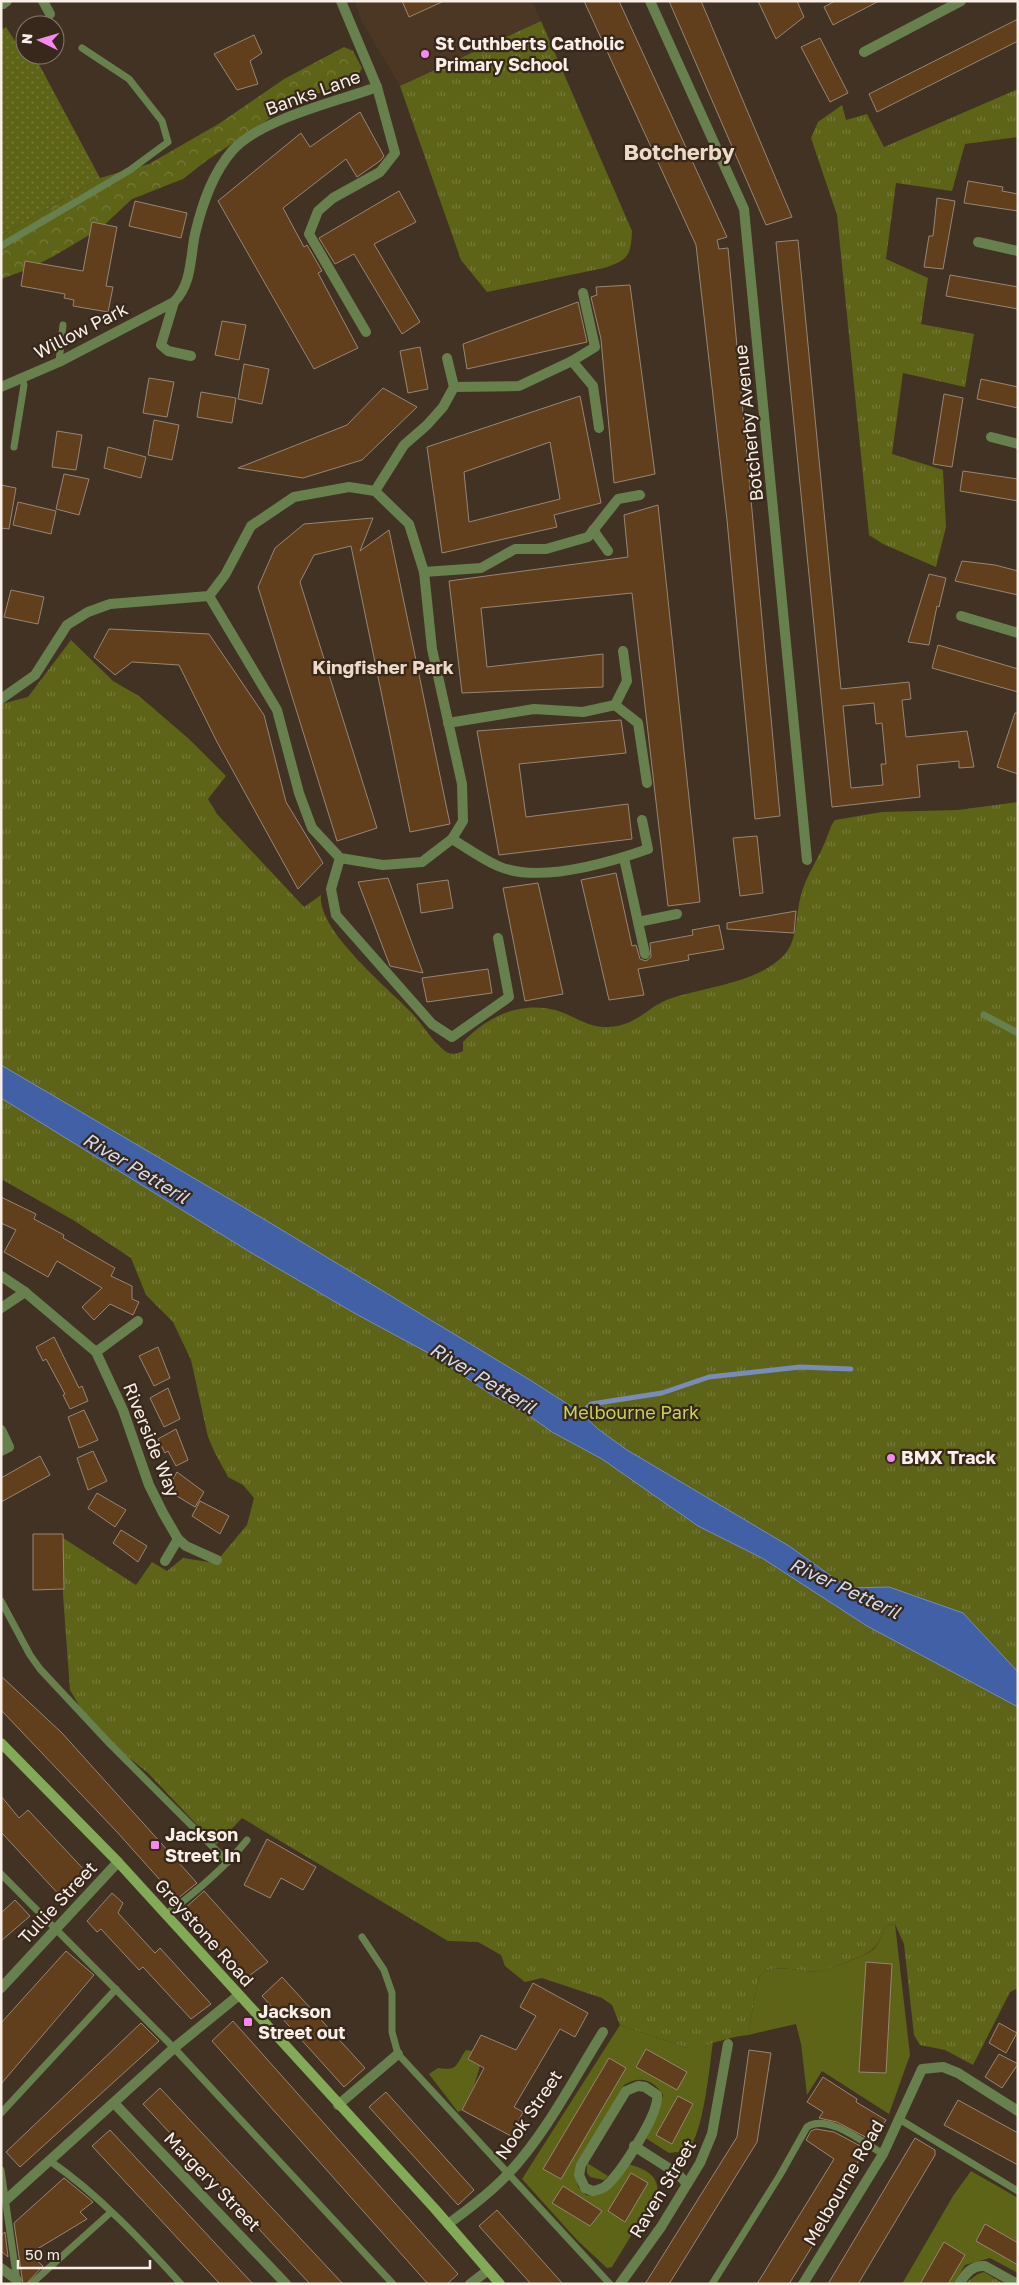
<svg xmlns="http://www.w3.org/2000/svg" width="1019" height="2285" viewBox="0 0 1019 2285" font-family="'Golos Text',sans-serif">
<defs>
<pattern id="forest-crowns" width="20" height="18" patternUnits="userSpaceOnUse" patternTransform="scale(1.25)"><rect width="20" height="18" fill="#5d6417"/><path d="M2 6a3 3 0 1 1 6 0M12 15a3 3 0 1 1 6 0" fill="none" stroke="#757a39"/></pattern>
<pattern id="park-tufts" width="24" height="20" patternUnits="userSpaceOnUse" patternTransform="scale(1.25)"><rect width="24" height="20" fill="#5d6417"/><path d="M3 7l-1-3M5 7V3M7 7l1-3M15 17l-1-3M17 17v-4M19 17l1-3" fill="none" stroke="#757a39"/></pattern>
<pattern id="garden-dots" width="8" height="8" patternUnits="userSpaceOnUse" patternTransform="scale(1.25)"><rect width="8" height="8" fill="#5d6417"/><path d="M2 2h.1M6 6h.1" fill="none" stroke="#757a39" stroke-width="1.8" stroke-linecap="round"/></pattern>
</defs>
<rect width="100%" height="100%" fill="#413224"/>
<path fill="#4b3724" d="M354,1H532L541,21L400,86L362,22Z"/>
<g fill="#5d6417">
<path d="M895,1924L910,2055L889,2114L822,2071L807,2095L801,2044L796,2024L748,2035L758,1980C768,1958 800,1974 819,1971C832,1968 864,1957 874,1949C880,1942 883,1933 886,1925Z"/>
<path d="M620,2025L688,2048L713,2042C709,2070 704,2130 688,2151L669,2153L644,2137L659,2111L663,2095C654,2080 640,2075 624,2085L575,2170L578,2187L586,2195C609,2197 617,2182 628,2164C643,2168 660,2175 657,2193L612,2267L607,2268L577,2240L522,2179Z"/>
<path d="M466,2050L472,2051L468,2059L480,2066L474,2086L462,2110L458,2112L429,2074L438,2068C459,2071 455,2065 466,2050Z"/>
<path d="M587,2163L608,2176L604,2180L590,2177L587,2173Z"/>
<path d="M971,2171L1018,2198V2273L990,2258L965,2265L953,2284H902L953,2196Z"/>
</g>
<path fill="url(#forest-crowns)" d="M344,47L353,51L362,68L356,79L291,104L206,161L183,179L132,199L101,228L54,256L26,270L1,279V236L100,178L149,164L220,123L284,79Z"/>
<g fill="url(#park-tufts)">
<path d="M541,21L632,231C631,256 628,260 604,268L487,292L461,260L400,86Z"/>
<path d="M1018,89V137L965,144L952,191L896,183L886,259L928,278L921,324L974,334L965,387L903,373L892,454L943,470L946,527L936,567L883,544L869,535L837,215L811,138L818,122L842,105L846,120L867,114L884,147Z"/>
<path d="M71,640L113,681L139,696L189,739L226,776L208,799L217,814L304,907L321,895C317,930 388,988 412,1013C423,1025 432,1041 445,1051C450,1055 457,1054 463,1051V1042C487,1017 519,1001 555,1010C574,1015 587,1028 608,1027C636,1026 646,1008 669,999C706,986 757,984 785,954C797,941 796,916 800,899C806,874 819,859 827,837C830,830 830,826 835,820L882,812L958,810L1018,802V1988L1010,1992L973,2065L945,2050L920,2045L914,2035L904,1944L895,1924L886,1925C883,1933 880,1942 873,1949C864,1957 832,1968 819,1971C800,1974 768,1958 758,1980L748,2035C727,2037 709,2046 688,2048L620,2025L612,2005L602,1998L542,1978L525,1982L505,1966L501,1955L478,1942L448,1941L242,1818L216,1845L148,1773L92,1728L70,1690L63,1595V1538L136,1585L152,1562L167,1571L183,1558L215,1563L247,1525L254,1498L243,1485L228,1477L215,1453L208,1437L191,1360L173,1322L146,1295L131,1258L73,1220L1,1179V704L28,697Z"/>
<path d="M984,2272L1004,2284H964L978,2274Z"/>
</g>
<path fill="url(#garden-dots)" d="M6,27L15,41H25V55H34L100,178L1,236V30Z"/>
<path fill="#4160a5" stroke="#788bb9" d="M1,1065L267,1221L530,1380L580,1412L598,1429L627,1450L789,1546L848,1588L889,1587L963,1613L1018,1672V1707L867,1626L762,1558L698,1526L602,1459L552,1432L524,1412L492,1395L434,1356L356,1314L250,1252L1,1098Z"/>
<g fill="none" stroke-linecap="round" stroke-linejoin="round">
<path stroke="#788bb9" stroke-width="5" d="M578,1417L591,1404L662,1393L709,1377L800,1367L851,1369"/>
</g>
<g fill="#623f1c" stroke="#978575" fill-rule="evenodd">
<path d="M402,1H444L409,17Z"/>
<path d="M584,1H619L727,237L717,240L719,249L728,248L780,816L755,819L727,520L696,245Z"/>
<path d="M669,1H701L792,217L766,225Z"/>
<path d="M758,1H797L804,17L776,39Z"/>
<path d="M835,1H879L833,25L824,7Z"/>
<path d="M1018,19V41L877,112L869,94Z"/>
<path d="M254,35L262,53L250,61L258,84L237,90L214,54Z"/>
<path d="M820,38L848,93L830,102L801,47Z"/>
<path d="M360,112L384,156L380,161L357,177L346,159L283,208L304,247L307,245L322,271L318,273L358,348L314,369L218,201L301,133L310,147Z"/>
<path d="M968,181L1003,187L1002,191L1018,194V211L964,203Z"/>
<path d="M399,191L416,222L374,244L420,322L402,334L354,254L335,264L319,238Z"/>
<path d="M937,198L955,201L943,269L924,267L929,236H933Z"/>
<path d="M135,201L187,213L181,238L129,226Z"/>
<path d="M92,222L117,227L106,286L113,287L108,312L73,306L74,300L64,298L65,294L21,286L25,261L83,271Z"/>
<path d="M798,240L841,689L909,682L911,699L902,700L906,737L967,731L974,767L959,768V761L917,765L920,797L832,807L776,242ZM874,703L876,724L882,723L886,764H881L883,785L851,788L843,706Z"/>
<path d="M950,275L1018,287V309L946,296Z"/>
<path d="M630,285L655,474L614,483L601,339L591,297L597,295L596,287Z"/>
<path d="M578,302L587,342L467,369L463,344Z"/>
<path d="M222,321L246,325L239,360L215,355Z"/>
<path d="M420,347L428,389L408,393L400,351Z"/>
<path d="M244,364L269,369L262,404L238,399Z"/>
<path d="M149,378L174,382L167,417L143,413Z"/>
<path d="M981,379L1018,387V408L977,399Z"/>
<path d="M383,388L417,407L362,460L303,478L238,468L347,425Z"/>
<path d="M201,392L236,398L232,423L197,417Z"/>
<path d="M944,394L963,398L952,467L933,464Z"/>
<path d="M580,396L601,503L554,515L557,527L442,553L427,447ZM550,442L560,499L469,522L464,472Z"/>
<path d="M154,420L179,425L172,460L148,455Z"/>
<path d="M57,431L82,435L76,470L52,467Z"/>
<path d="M108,447L146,457L141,478L104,468Z"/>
<path d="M963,471L1018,479V501L960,491Z"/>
<path d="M64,474L89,479L79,515L56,509Z"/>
<path d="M1,485L16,488L9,529L1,528Z"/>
<path d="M18,502L56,511L51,534L13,525Z"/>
<path d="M658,505L700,902L668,906L632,593L481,608L487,667L603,654V687L462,693L449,581L628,557L624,515Z"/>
<path d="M373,518L360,551L389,530L450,824L410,832L351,546L314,555L300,582L377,828L337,841L258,587L275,548L304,524Z"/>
<path d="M962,561L995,565L1018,571V595L955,581Z"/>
<path d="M929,574L946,578L939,607L937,606L929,645L908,642Z"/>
<path d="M11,590L44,597L38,624L4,617Z"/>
<path d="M109,629L209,634L264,715L286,802L323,863L298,889L217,742L179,665L132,662L115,675L94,657Z"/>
<path d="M938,645L1018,669V692L932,668Z"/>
<path d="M1015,713H1018V774L997,767Z"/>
<path d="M621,720L626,753L519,764L526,817L628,804L632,839L499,855L477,731Z"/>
<path d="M757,836L763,893L740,896L733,838Z"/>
<path d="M616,873L632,946L636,945L640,959L646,961L651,957L650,943L693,935L692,930L719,925L724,949L688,955L689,960L638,969L644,995L609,1000L581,880Z"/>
<path d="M388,878L399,908L423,973L390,966L358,882Z"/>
<path d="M448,880L453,908L421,913L417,884Z"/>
<path d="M538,883L563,994L525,1001L503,888Z"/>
<path d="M796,911L794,933L727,929V923Z"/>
<path d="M488,969L492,993L427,1002L422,978Z"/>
<path d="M1,1197L36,1214L34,1219L64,1235L63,1238L115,1268L111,1276L132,1286V1299L139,1302L133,1315L110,1304L94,1320L82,1307L102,1288L57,1261L48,1277L4,1252L16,1230L1,1223Z"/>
<path d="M54,1337L79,1388L82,1386L88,1401L70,1409L63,1395L65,1394L46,1359L43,1361L36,1347Z"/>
<path d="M158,1347L170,1378L154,1386L139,1356Z"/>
<path d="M168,1388L180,1419L164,1427L150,1398Z"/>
<path d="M84,1410L98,1440L79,1448L68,1417Z"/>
<path d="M176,1429L188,1460L176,1466L168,1451L165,1453L158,1439Z"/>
<path d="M93,1451L107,1481L88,1490L77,1458Z"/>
<path d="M40,1456L50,1475L1,1502V1478Z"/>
<path d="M177,1472L204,1492L195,1507L167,1490Z"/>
<path d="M97,1493L126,1510L115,1527L88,1508Z"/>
<path d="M200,1501L229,1516L220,1534L192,1516Z"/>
<path d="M121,1530L147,1546L138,1562L113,1543Z"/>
<path d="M33,1534H63L64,1589L33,1590Z"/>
<path d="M1,1676L62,1733L197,1883L177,1899L118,1833L1,1710Z"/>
<path d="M1,1796L19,1818L28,1810L90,1876L64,1900L1,1832Z"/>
<path d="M267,1839L316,1867L303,1890L281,1878L270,1898L244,1885Z"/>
<path d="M204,1891L268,1962L246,1978L183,1910Z"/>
<path d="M112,1893L123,1903L118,1913L155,1953L160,1948L211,2004L191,2019L143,1967L139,1970L101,1929L97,1932L87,1921Z"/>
<path d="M15,1900L30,1916L1,1941V1913Z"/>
<path d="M66,1951L94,1975L1,2084V2023Z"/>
<path d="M866,1962L892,1964L886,2073L859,2072Z"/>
<path d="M282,1977L365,2068L344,2087L262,1996Z"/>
<path d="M533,1983L588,2013L575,2037L560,2029L514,2107L523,2112L511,2136L462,2110L484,2068L468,2059L481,2035L516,2050L536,2016L520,2007Z"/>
<path d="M233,2021L458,2274L447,2284H428L212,2041Z"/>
<path d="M141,2023L159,2041L20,2167L6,2152Z"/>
<path d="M999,2023L1017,2033L1006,2053L989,2043Z"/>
<path d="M646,2049L687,2072L677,2090L636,2067Z"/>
<path d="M749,2050L771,2053L757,2142L669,2284H645L737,2137Z"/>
<path d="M999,2054L1018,2064L1002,2088L985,2077Z"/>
<path d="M609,2058L626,2068L561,2179L543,2169Z"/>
<path d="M823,2077L857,2099L856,2102L886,2120L873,2141L837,2122L819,2118L823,2112L807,2102Z"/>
<path d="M160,2088L343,2284H310L143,2104Z"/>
<path d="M386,2092L474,2190L458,2205L369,2107Z"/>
<path d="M678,2096L693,2104L672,2144L656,2135Z"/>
<path d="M958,2100L1018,2133V2165L944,2125Z"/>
<path d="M816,2129L834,2132L866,2149L853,2170L857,2173L789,2284H757L834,2159L806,2140L811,2131Z"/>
<path d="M110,2130L253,2284H220L92,2146Z"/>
<path d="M915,2138L935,2150V2155L858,2284H828Z"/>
<path d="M631,2173L648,2183L625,2222L608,2211Z"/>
<path d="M64,2178L93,2202L80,2212L87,2219L29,2254L43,2266L26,2284H23L14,2223Z"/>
<path d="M563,2186L602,2211L590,2226L552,2203Z"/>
<path d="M497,2210L563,2284H531L479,2226Z"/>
<path d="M985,2224L1018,2243V2265L976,2241Z"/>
<path d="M5,2232L8,2257L1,2251V2235Z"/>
<path d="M944,2242L965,2255L948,2284H920Z"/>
</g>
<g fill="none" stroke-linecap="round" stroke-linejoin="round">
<g stroke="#67804d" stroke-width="7">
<path d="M1,246L130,170L168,142L162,121L129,79L82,48"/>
<path d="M59,362L63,325"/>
<path d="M14,447L24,385L22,377"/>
<path d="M984,1015L1018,1033"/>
<path d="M1,1601L30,1655L40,1669L110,1744L228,1862"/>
<path d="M1,1874L174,2048L393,2284"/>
<path d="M165,1915C195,1893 223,1870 247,1840"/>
<path d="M362,1937L384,1970L392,1993V2032L398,2054L610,2284"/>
<path d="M1,2113L116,1989"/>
<path d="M899,2119L1018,2191"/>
<path d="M50,2161C98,2194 142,2241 181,2284"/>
<path d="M1,2170L17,2281"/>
<path d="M31,2284L110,2213"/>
<path d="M712,2284L780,2175L807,2127C828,2113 864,2143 883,2154"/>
</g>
<g stroke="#67804d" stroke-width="10">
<path d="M1,1L3,4L7,1"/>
<path d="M43,1L50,14"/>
<path d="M650,1L744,209L807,860"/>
<path d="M864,52L961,1"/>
<path d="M978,242L1018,251"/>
<path d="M174,302L161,345L168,351L191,356"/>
<path d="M366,332L309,234L318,211L333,198L380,172L395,153L377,87"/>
<path d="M447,358L454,387"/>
<path d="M572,361L593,386L599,428"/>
<path d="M1,387L59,362L174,302C192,284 190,258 195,234C202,205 212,174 232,151C260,119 336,102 377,87L341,1"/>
<path d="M991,437L1018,444"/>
<path d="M375,491L404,445L427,425L443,407L454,387L519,386L572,361L595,347L583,293"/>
<path d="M593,530L608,551"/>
<path d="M424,572L481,568L515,549H546L588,537L618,499L640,495"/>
<path d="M961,616L1018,633"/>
<path d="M1,699L35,675L67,625L88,612L110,604L209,596L225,575L251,526L294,497L349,487L375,491L409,524L424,572L432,649L462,784L463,821L452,839L422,862L383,865L340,858L312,828L299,793L277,710L209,596"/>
<path d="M615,705L638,723L647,783"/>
<path d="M448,723L534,709L583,712L615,705L627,681L623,651"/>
<path d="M452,839C467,848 482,859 498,866C539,884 608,863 648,849L642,820"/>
<path d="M340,858L331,889L336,915L432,1024L452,1037L509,997L498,938"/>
<path d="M624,858L645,954"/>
<path d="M638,922L677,914"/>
<path d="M1,1276L25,1292L96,1352L123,1410L149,1485L163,1513L178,1539L186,1546L217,1560"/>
<path d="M1,1308L25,1292"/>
<path d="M96,1352L138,1321"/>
<path d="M1,1430L9,1447L1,1451"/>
<path d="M165,1561L178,1539"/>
<path d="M1,1988L118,1862"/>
<path d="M638,2086L645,2087L657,2095C660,2113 621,2172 607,2185C603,2189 598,2190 593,2191L585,2188L579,2175L581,2165L626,2091Z"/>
<path d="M114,2103L286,2284"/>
<path d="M338,2105L398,2054"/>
<path d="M634,2146L678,2174L687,2184"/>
<path d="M7,2199L174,2048L239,1995"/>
<path d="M448,2224C469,2209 489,2194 507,2175C546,2134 573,2080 603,2032"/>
<path d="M1,2268L17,2280"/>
<path d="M470,2284L487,2271"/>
<path d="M620,2284L661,2227L700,2163L712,2134L728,2044"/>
<path d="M803,2284L883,2154L922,2069L943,2067L958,2073L1018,2111"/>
<path d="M959,2284C966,2273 972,2265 985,2266L1017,2284"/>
</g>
<path stroke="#83aa56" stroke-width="10" d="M1,1743L118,1862L435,2209L500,2284"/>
</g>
<g fill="#f589ef" stroke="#37281b" stroke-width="2">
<circle cx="425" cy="54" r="5"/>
<circle cx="891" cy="1458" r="5"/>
<rect x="150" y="1840" width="10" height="10" rx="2.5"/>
<rect x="243" y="2017" width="10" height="10" rx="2.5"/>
</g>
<g text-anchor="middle" stroke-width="4.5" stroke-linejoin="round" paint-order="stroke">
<g font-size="18" font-weight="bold" fill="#f9efe7" stroke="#37281b" text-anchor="start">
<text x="435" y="50">St Cuthberts Catholic<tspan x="435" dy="21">Primary School</tspan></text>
<text x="901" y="1464">BMX Track</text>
<text x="165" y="1841">Jackson<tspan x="165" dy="21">Street In</tspan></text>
<text x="258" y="2018">Jackson<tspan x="258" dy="21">Street out</tspan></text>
</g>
<g font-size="18" fill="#f9efe7" stroke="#37281b">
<text transform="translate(313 93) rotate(-20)" y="6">Banks Lane</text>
<text transform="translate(81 331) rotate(-27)" y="6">Willow Park</text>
<text transform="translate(749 423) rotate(-96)" y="6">Botcherby Avenue</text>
<text transform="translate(151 1440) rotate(68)" y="6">Riverside Way</text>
<text transform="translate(58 1903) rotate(-47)" y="6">Tullie Street</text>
<text transform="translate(204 1933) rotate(48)" y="6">Greystone Road</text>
<text transform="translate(529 2115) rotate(-56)" y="6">Nook Street</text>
<text transform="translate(212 2182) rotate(46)" y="6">Margery Street</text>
<text transform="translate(844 2183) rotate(-60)" y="6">Melbourne Road</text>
<text transform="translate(663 2189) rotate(-59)" y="6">Raven Street</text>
</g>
<g font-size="18" fill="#c5d358" stroke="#37281b">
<text x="631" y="1419">Melbourne Park</text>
</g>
<g font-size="19" font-weight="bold" fill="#edd9c8" stroke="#37281b">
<text x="383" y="674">Kingfisher Park</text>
</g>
<g font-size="19" font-style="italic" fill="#d1daee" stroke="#37281b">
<text transform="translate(136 1168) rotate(31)" y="7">River Petteril</text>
<text transform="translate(483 1378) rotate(31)" y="7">River Petteril</text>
<text transform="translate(845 1588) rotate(25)" y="7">River Petteril</text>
</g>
<g font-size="22" font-weight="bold" fill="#edd9c8" stroke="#37281b">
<text x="679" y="160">Botcherby</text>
</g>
</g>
<rect width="1019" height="2285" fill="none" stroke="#f9efe7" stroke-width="5"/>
<g transform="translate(40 40) rotate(275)"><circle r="24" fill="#37281b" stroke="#85786d"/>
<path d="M0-4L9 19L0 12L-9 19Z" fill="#f589ef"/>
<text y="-8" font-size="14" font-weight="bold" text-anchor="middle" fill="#f9efe7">N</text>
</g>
<path d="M18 2260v8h132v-8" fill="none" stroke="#f9efe7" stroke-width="2.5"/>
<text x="25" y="2260" font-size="15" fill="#f9efe7" stroke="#37281b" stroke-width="4" paint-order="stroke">50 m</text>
</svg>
